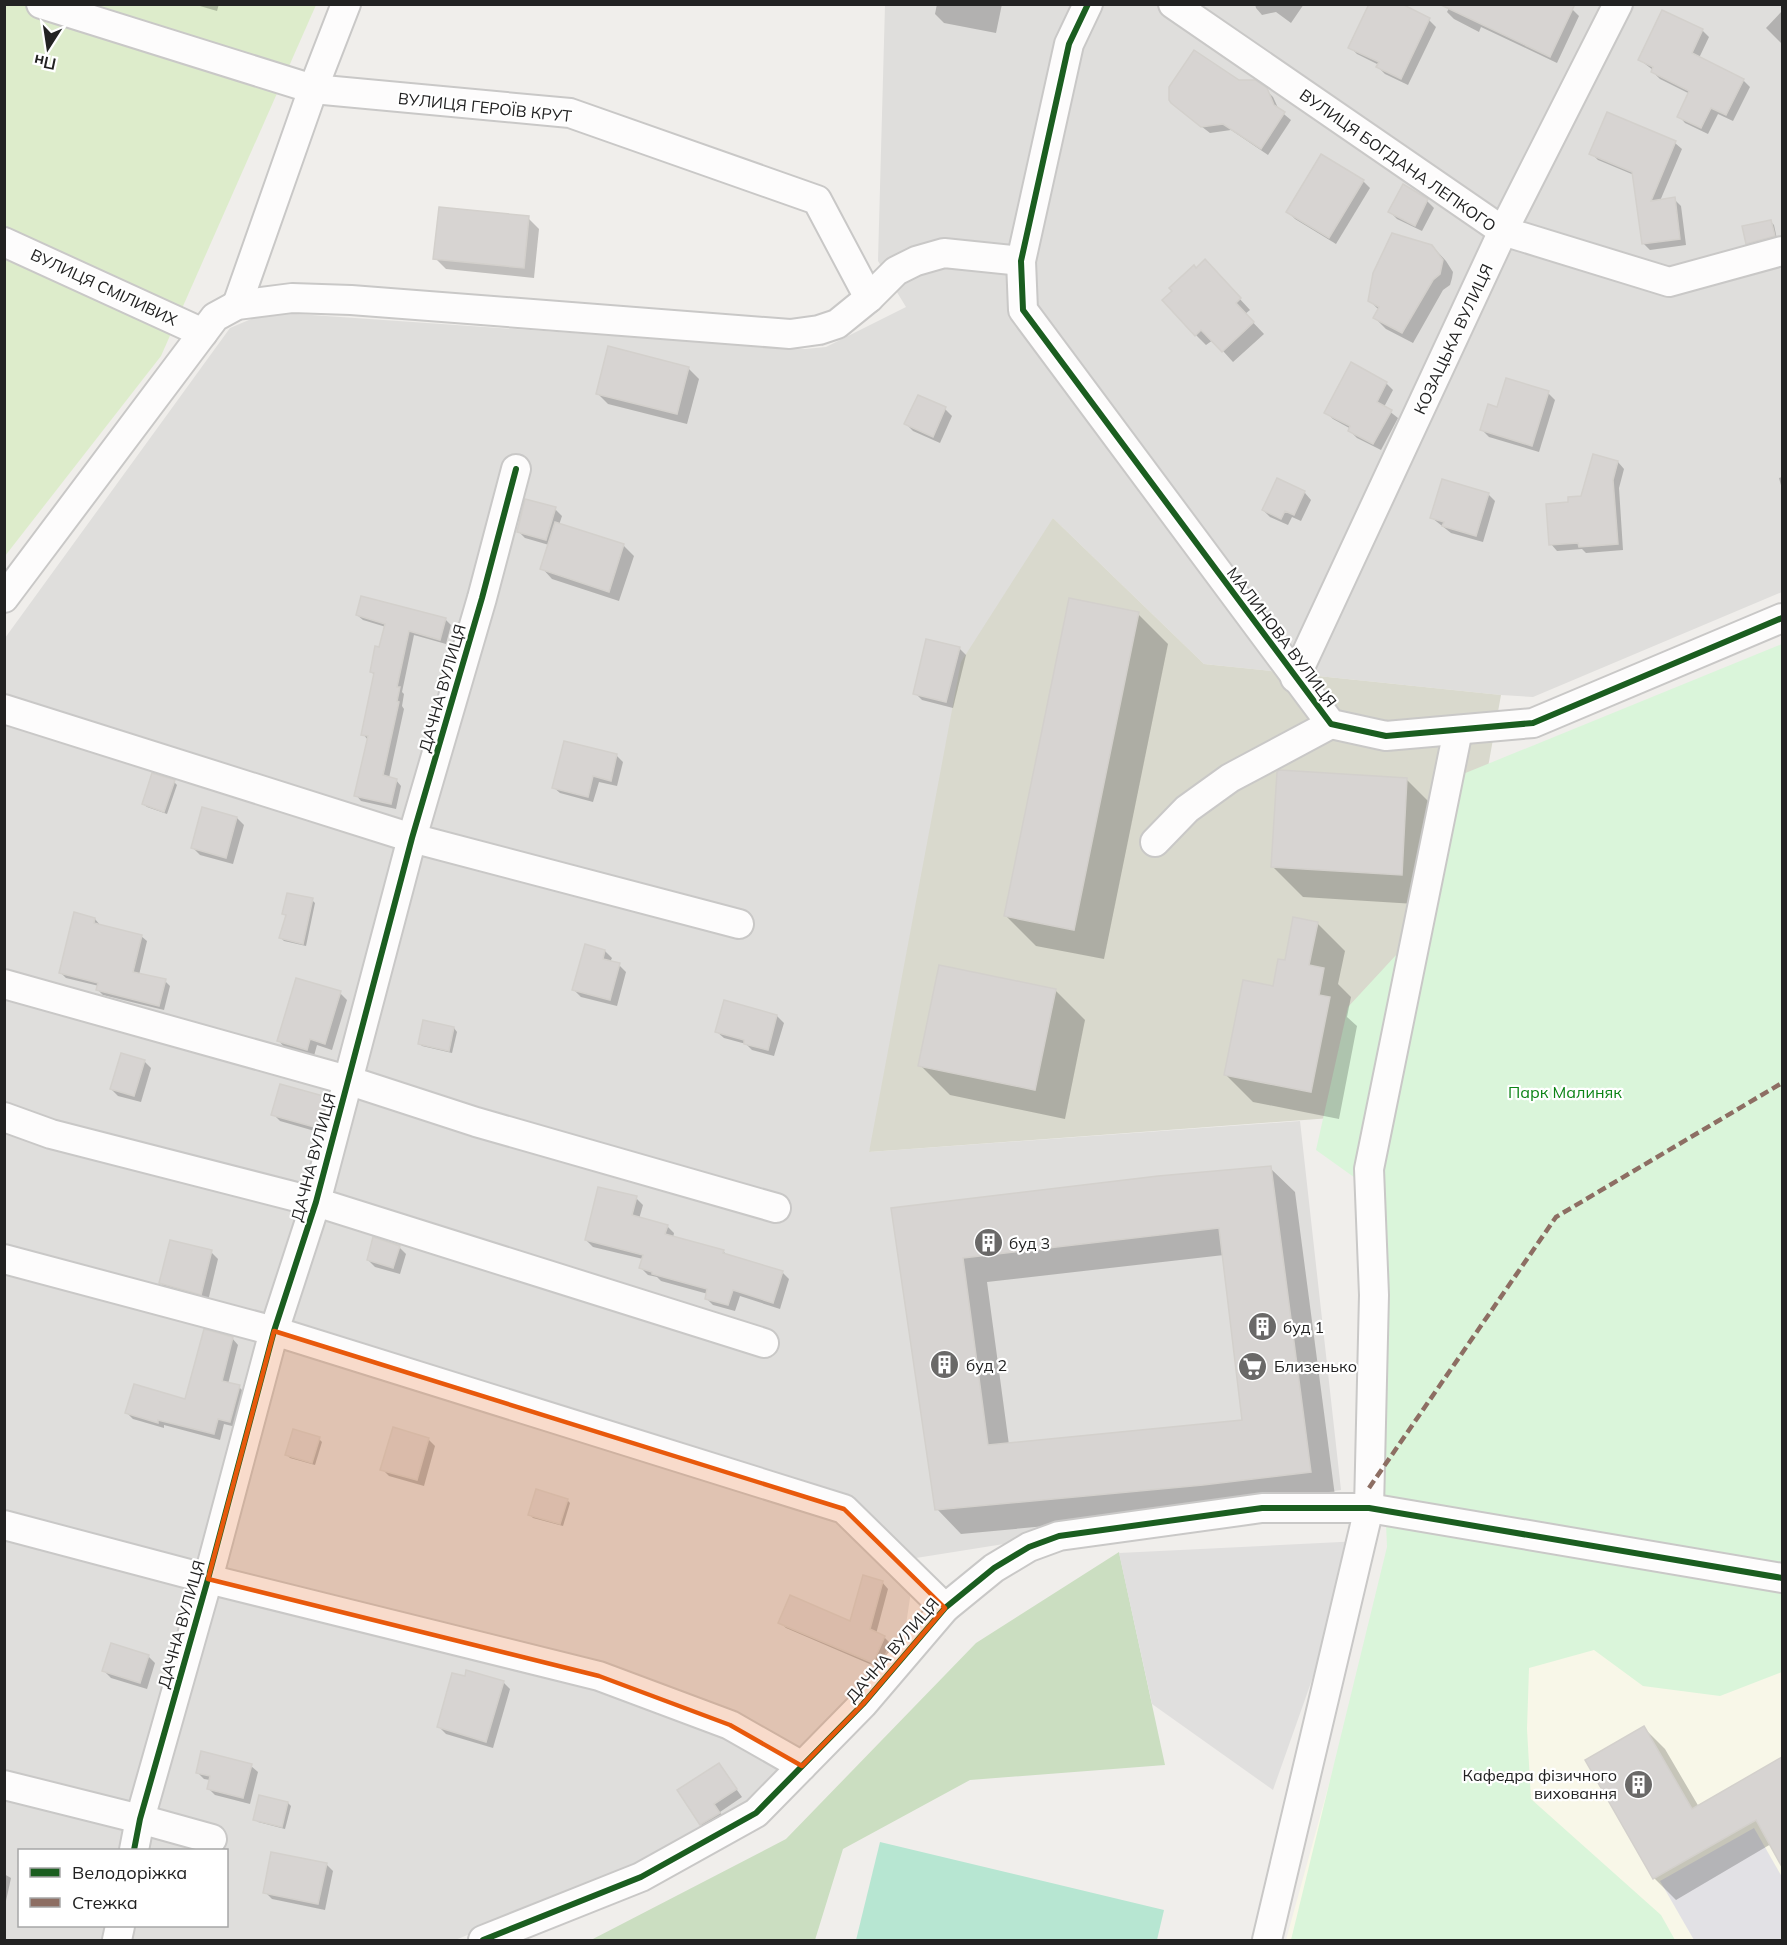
<svg xmlns="http://www.w3.org/2000/svg" width="1787" height="1945" viewBox="0 0 1787 1945" font-family="Mulish,sans-serif">
<rect width="100%" height="100%" fill="#f0eeeb"/>
<path fill="#dfdedc" fill-rule="evenodd" d="M885,5H1782V592L1533,697L1501,695L1204,664L1053,518L869,1152L1300,1121L1341,1490L916,1558L904,1638L865,1687L730,1817L639,1867L455,1940H5V638L230,328L268,312L805,349L826,347L906,307L878,261ZM20,1850H226V1926H20Z"/>
<path fill="#f8f7e8" d="M1396,1541L1782,1599V1940H1286Z"/>
<path fill="#d9d9cd" d="M1053,518L1204,664L1501,695L1426,1111L869,1152L961,662Z"/>
<path fill="#ddeccb" d="M5,5H316L161,356L5,556Z"/>
<path fill="#cbdec1" d="M1119,1552L1165,1765L970,1780L843,1849L815,1940H591L786,1839L976,1643Z"/>
<path fill="#daf5da" d="M1782,644V1672L1720,1696L1643,1686L1594,1650L1529,1668L1527,1729L1531,1799L1661,1915L1675,1940H1291L1387,1547L1372,1190L1316,1150L1348,1007L1410,940L1436,785Z"/>
<path fill="#b7e6d2" d="M880,1842L1164,1910L1157,1940H856Z"/>
<path fill="#e0dfde" d="M1361,1541L1273,1790L1152,1704L1119,1553Z"/>
<path fill="#e2e1e5" d="M1754,1828L1782,1877V1940H1694L1660,1881Z"/>
<g fill="#0003" fill-rule="evenodd">
<path d="M193,4H219L217,11Z"/>
<path d="M937,4H1002L996,33L944,23L935,14Z"/>
<path d="M1255,4H1304L1291,23L1276,12L1262,15L1256,8Z"/>
<path d="M1451,4L1572,9L1579,16L1557,63L1481,27L1479,32L1454,19L1447,12Z"/>
<path d="M1782,11V44L1766,28Z"/>
<path d="M1429,20L1436,27L1408,85L1385,74L1378,67L1379,65L1357,54L1350,47Z"/>
<path d="M1702,30L1709,37L1699,58L1743,80L1750,87L1733,121L1718,114L1708,134L1685,123L1679,116L1690,94L1660,79L1653,72V70L1640,60Z"/>
<path d="M1239,82L1266,90L1273,97L1279,110L1291,120L1268,155L1231,130L1210,133L1180,110Z"/>
<path d="M1675,143L1682,149L1660,201L1674,199L1681,206L1686,245L1650,250L1643,243L1634,175L1598,160L1591,153Z"/>
<path d="M1363,181L1370,188L1336,244L1295,219L1288,212Z"/>
<path d="M1427,201L1434,208L1422,231L1397,219L1390,212Z"/>
<path d="M528,218L539,229L534,278L446,269L435,258Z"/>
<path d="M1771,222L1774,225L1777,239L1750,246L1747,243Z"/>
<path d="M1435,249L1446,261L1453,272L1452,278L1450,285L1443,290L1413,343L1386,329L1375,318L1379,310L1369,300Z"/>
<path d="M1196,270L1215,272L1250,310L1245,314L1264,334L1233,362L1213,340L1206,345L1196,335L1174,291Z"/>
<path d="M688,368L699,379L687,424L608,404L598,394Z"/>
<path d="M1386,383L1393,390L1384,407L1398,418L1381,450L1357,438L1350,431L1351,429L1333,419L1326,412Z"/>
<path d="M1548,393L1555,400L1539,452L1489,437L1482,430Z"/>
<path d="M919,397L945,409L952,416L940,443L913,431L906,424Z"/>
<path d="M1594,456L1618,462L1624,469L1619,488L1623,550L1586,553L1582,549L1557,551L1551,544L1569,503L1582,497Z"/>
<path d="M1782,477V489L1779,478Z"/>
<path d="M1277,480L1305,493L1311,500L1301,521L1292,517L1288,525L1270,517L1263,510Z"/>
<path d="M1488,494L1495,501L1483,542L1451,533L1432,518Z"/>
<path d="M555,509L562,516L559,525L624,546L634,556L619,601L552,579L542,568L549,545L525,538L518,531Z"/>
<path d="M1138,614L1168,644L1104,959L1036,946L1006,916Z"/>
<path d="M357,615L445,619L451,625L446,644L414,635L402,692L404,694L402,706L404,709L389,778L396,780L401,786L396,809L361,801L356,795L368,740L363,734L375,675L371,672L386,627L363,620Z"/>
<path d="M959,648L966,655L953,708L922,700L915,693Z"/>
<path d="M617,756L623,762L617,786L599,782L593,802L560,793L553,787Z"/>
<path d="M1407,780L1437,810L1431,905L1303,897L1273,867Z"/>
<path d="M174,782L177,785L167,814L147,807L143,804Z"/>
<path d="M237,818L244,825L233,864L200,855L193,848Z"/>
<path d="M312,900L315,903L306,946L284,941L281,938L287,917L283,913Z"/>
<path d="M95,919L100,925L141,936L147,941L139,975L165,981L170,986L164,1010L103,995L98,990L99,986L66,978L60,972Z"/>
<path d="M1317,923L1345,951L1338,984L1351,997L1347,1017L1357,1026L1339,1119L1253,1102L1225,1074L1286,962Z"/>
<path d="M605,951L612,958L610,962L619,965L626,972L617,1006L581,997L574,990Z"/>
<path d="M1055,990L1085,1020L1065,1119L950,1095L920,1065Z"/>
<path d="M340,993L347,1000L332,1050L317,1045L314,1056L285,1048L279,1041Z"/>
<path d="M777,1016L784,1023L774,1056L752,1050L746,1044L724,1038L717,1032Z"/>
<path d="M424,1022L454,1028L457,1032L452,1053L422,1046L419,1043Z"/>
<path d="M144,1061L151,1068L141,1102L118,1096L111,1089Z"/>
<path d="M326,1099L333,1106L325,1134L280,1121L273,1114Z"/>
<path d="M1270,1168L1295,1192L1335,1496L1228,1509L961,1534L937,1509L893,1209ZM1224,1255L1244,1421L1009,1445L987,1282Z"/>
<path d="M636,1198L643,1205L639,1219L667,1226L674,1233L673,1238L723,1251L728,1256L782,1272L789,1279L780,1309L740,1296L735,1311L713,1305L706,1298L708,1294L661,1281L657,1277L648,1275L641,1268L643,1259L593,1247L586,1240Z"/>
<path d="M399,1247L406,1254L400,1274L375,1267L368,1260Z"/>
<path d="M211,1252L218,1259L208,1301L168,1290L161,1283Z"/>
<path d="M232,1338L238,1345L228,1384L239,1387L245,1393L236,1427L224,1424L220,1440L164,1425V1428L133,1419L127,1413L186,1401Z"/>
<path d="M319,1439L322,1442L315,1465L290,1458L287,1455Z"/>
<path d="M428,1439L435,1446L424,1486L389,1476L382,1469Z"/>
<path d="M567,1500L570,1503L563,1526L533,1518L530,1515Z"/>
<path d="M882,1582L888,1589L876,1634L884,1637L890,1643L879,1668L786,1628L780,1622L851,1623Z"/>
<path d="M148,1656L155,1663L147,1689L111,1678L104,1671Z"/>
<path d="M503,1682L510,1689L493,1748L446,1734L439,1727Z"/>
<path d="M1644,1728L1665,1749L1699,1807L1782,1758V1864L1771,1844L1676,1900L1654,1878L1587,1761Z"/>
<path d="M719,1765L742,1797L720,1812L725,1820L708,1831L701,1824L679,1790Z"/>
<path d="M251,1766L258,1772L250,1804L215,1795L208,1788L210,1780L204,1779L197,1772Z"/>
<path d="M288,1803L291,1806L285,1829L258,1822L255,1819Z"/>
<path d="M326,1864L333,1871L325,1910L272,1899L265,1892Z"/>
<path d="M4,1874L11,1878L6,1901H4Z"/>
</g>
<g fill="#d7d4d2" stroke="#d3d0cc" stroke-width="1.5" fill-rule="evenodd">
<path d="M1369,4H1402L1430,18L1401,79L1376,67L1379,62L1348,48Z"/>
<path d="M1439,4H1575L1550,57Z"/>
<path d="M1662,10L1703,29L1692,53L1744,79L1726,115L1711,108L1701,128L1677,117L1689,91L1651,72L1653,67L1638,60Z"/>
<path d="M1194,50L1239,80H1255L1267,88L1274,105L1285,112L1261,149L1223,124L1201,127L1171,103L1169,100V87Z"/>
<path d="M1607,112L1676,141L1651,201L1675,197L1680,239L1642,244L1632,172L1589,154Z"/>
<path d="M1321,154L1364,180L1329,238L1286,212Z"/>
<path d="M1403,184L1428,199L1415,226L1388,212Z"/>
<path d="M439,207L529,216L524,268L433,259Z"/>
<path d="M1771,220L1775,236L1746,244L1742,226Z"/>
<path d="M1392,233L1432,245L1443,260L1440,274L1433,280L1402,333L1373,318L1379,307L1368,301L1373,273Z"/>
<path d="M1205,259L1241,298L1236,303L1254,322L1222,352L1201,330L1195,336L1162,300L1172,291L1169,288L1194,265L1196,268Z"/>
<path d="M608,346L689,367L677,414L596,394Z"/>
<path d="M1351,362L1387,382L1377,402L1392,410L1373,444L1348,431L1350,426L1324,413Z"/>
<path d="M1506,378L1549,391L1532,446L1480,430L1488,404L1497,407Z"/>
<path d="M918,395L946,407L933,437L904,424Z"/>
<path d="M1593,454L1618,461L1613,480L1618,544L1579,547L1578,543L1549,545L1546,504L1568,502V497L1581,496Z"/>
<path d="M1277,478L1305,491L1294,515L1285,511L1281,519L1262,510Z"/>
<path d="M1442,479L1489,493L1476,536L1442,526L1444,522L1430,518Z"/>
<path d="M525,499L556,507L546,540L517,532Z"/>
<path d="M555,522L624,544L609,592L540,569Z"/>
<path d="M361,596L446,618L440,640L409,631L397,687H400L397,701L399,702L383,775L397,779L391,804L354,796L368,736L361,735L374,673L370,672L375,646L379,647L385,624L356,615Z"/>
<path d="M1069,598L1139,612L1074,930L1004,916Z"/>
<path d="M926,639L960,647L946,702L913,694Z"/>
<path d="M564,741L617,754L611,781L593,776L588,797L552,788Z"/>
<path d="M1279,770L1407,778L1402,875L1271,867L1277,772Z"/>
<path d="M152,773L175,780L164,812L142,804Z"/>
<path d="M202,807L237,817L226,858L191,848Z"/>
<path d="M287,893L313,898L303,944L279,938L286,915L282,914Z"/>
<path d="M74,912L95,918L94,923L142,935L133,972L166,979L159,1006L96,990L98,983L59,973Z"/>
<path d="M1293,917L1318,922L1309,965L1324,968L1319,995L1330,997L1311,1092L1224,1075L1243,980L1273,986L1278,959L1285,960Z"/>
<path d="M585,944L605,950L603,959L620,963L610,1000L572,990Z"/>
<path d="M939,965L1056,989L1035,1090L918,1066Z"/>
<path d="M296,978L341,991L325,1044L310,1039L307,1050L277,1041Z"/>
<path d="M724,1000L777,1015L768,1050L744,1044V1040L715,1032Z"/>
<path d="M423,1020L454,1027L449,1051L418,1044Z"/>
<path d="M121,1053L145,1060L134,1096L110,1089Z"/>
<path d="M280,1084L327,1097L318,1128L271,1115Z"/>
<path d="M1271,1166L1311,1472L1203,1485L935,1510L891,1208L1158,1176ZM1219,1228L1242,1420L988,1445L963,1258Z"/>
<path d="M598,1187L637,1196L632,1215L668,1225L665,1234L724,1250L723,1253L783,1271L773,1303L733,1290L728,1305L705,1299L707,1289L652,1274V1272L639,1268L643,1255L585,1240Z"/>
<path d="M373,1237L400,1246L393,1268L367,1260Z"/>
<path d="M170,1240L212,1250L201,1295L159,1283Z"/>
<path d="M204,1329L233,1337L222,1381L240,1385L230,1422L218,1419L214,1434L158,1420V1423L125,1413L134,1384L185,1399Z"/>
<path d="M393,1427L429,1438L417,1480L380,1470Z"/>
<path d="M293,1429L320,1437L312,1463L285,1455Z"/>
<path d="M536,1489L568,1499L560,1524L528,1515Z"/>
<path d="M863,1575L883,1581L870,1629L885,1636L873,1663L778,1623L790,1595L850,1621Z"/>
<path d="M111,1643L149,1655L140,1683L102,1671Z"/>
<path d="M466,1670L504,1681L486,1742L437,1727L452,1673L465,1676Z"/>
<path d="M1644,1726L1692,1809L1782,1757V1867L1756,1820L1653,1879L1585,1760Z"/>
<path d="M201,1751L252,1764L243,1798L207,1789L210,1776L196,1773Z"/>
<path d="M719,1763L737,1789L714,1804L720,1813L700,1825L677,1790Z"/>
<path d="M259,1795L288,1802L282,1827L253,1820Z"/>
<path d="M271,1852L327,1863L318,1904L263,1893Z"/>
</g>
<g fill="none" stroke-linecap="round" stroke-linejoin="round">
<defs>
<g id="minor">
<path d="M41,4L313,89L570,113L817,200L869,298"/>
<path d="M1088,4L1069,44L1021,261L1023,310L1331,724L1386,736L1533,723L1782,618"/>
<path d="M1173,4L1503,231L1669,282L1782,251"/>
<path d="M4,242L203,333"/>
<path d="M237,305L313,89L346,4"/>
<path d="M4,598L215,317L237,305L292,298L351,300L790,334L819,330L837,324L869,298L896,271L916,261L944,253L1021,261"/>
<path d="M1295,678L1503,231L1618,4"/>
<path d="M4,709L412,838L739,924"/>
<path d="M1155,842L1187,809L1230,778L1331,724"/>
<path d="M4,984L347,1080L476,1122L776,1208"/>
<path d="M4,1117L51,1134L316,1202L764,1343"/>
<path d="M4,1259L274,1331L844,1509L945,1608"/>
<path d="M4,1525L208,1579L599,1676L730,1725L802,1766"/>
<path d="M4,1785L140,1819L212,1839"/>
<path d="M134,1850L140,1819L208,1579L274,1331L316,1202L412,838L482,598L516,469"/>
<path d="M117,1940L120,1926"/>
<path d="M483,1940L641,1877L756,1813L863,1704L945,1608L994,1568L1029,1547L1059,1536L1262,1508H1369L1782,1578"/>
<path d="M1267,1940L1369,1508L1374,1295L1369,1169L1458,730"/>
</g>
</defs>
<use href="#minor" stroke="#c9c8c7" stroke-width="32"/>
<use href="#minor" stroke="#fdfcfc" stroke-width="28"/>
<path stroke="#8d6e63" stroke-width="4.5" stroke-dasharray="9 4.5" stroke-linecap="butt" d="M1369,1488L1556,1217L1782,1083"/>
<defs>
<g id="cycleway">
<path d="M1088,4L1069,44L1021,261L1023,310L1331,724L1386,736L1533,723L1782,618"/>
<path d="M134,1850L140,1819L208,1579L274,1331L316,1202L412,838L482,598L516,469"/>
<path d="M483,1940L641,1877L756,1813L863,1704L945,1608L994,1568L1029,1547L1059,1536L1262,1508H1369L1782,1578"/>
</g>
</defs>
<use href="#cycleway" stroke="#fff" stroke-width="10"/>
<use href="#cycleway" stroke="#1b5e20" stroke-width="6"/>
</g>
<path fill="#e8590c" fill-opacity="0.2" stroke="#e8590c" stroke-width="4.5" stroke-linejoin="round" d="M274,1331L844,1509L945,1608L863,1704L802,1766L730,1725L599,1676L208,1579Z"/>
<defs>
<symbol id="building-disc" viewBox="-11 -11 22 22"><circle r="9.5" fill="#6a6968" stroke="#fff"/><path d="M-4-6H4V6H1V3H-1V6H-4ZM-2.5-4.3h1.7v1.8h-1.7ZM.8-4.3h1.7v1.8H.8ZM-2.5-1h1.7V.8h-1.7ZM.8-1h1.7V.8H.8Z" fill="#fff"/></symbol>
<symbol id="supermarket-disc" viewBox="-11 -11 22 22"><circle r="9.5" fill="#6a6968" stroke="#fff"/><path d="M-6-5.5h2.5l.6 2H6L4.5 2H-2.5L-4.4-4H-6ZM-1.5 3.2a1.3 1.3 0 1 0 .1 0ZM3 3.2a1.3 1.3 0 1 0 .1 0Z" fill="#fff"/></symbol>
</defs>
<g fill-rule="evenodd">
<use href="#building-disc" x="972" y="1226" width="33" height="33"/>
<use href="#building-disc" x="1246" y="1310" width="33" height="33"/>
<use href="#building-disc" x="928" y="1348" width="33" height="33"/>
<use href="#supermarket-disc" x="1236" y="1350" width="33" height="33"/>
<use href="#building-disc" x="1622" y="1768" width="33" height="33"/>
</g>
<g text-anchor="middle" stroke-width="4.5" stroke-linejoin="round" paint-order="stroke">
<g font-size="16" fill="#222" stroke="#fff">
<text transform="translate(485 107) rotate(6)" y="6">ВУЛИЦЯ ГЕРОЇВ КРУТ</text>
<text transform="translate(1398 160) rotate(35)" y="6">ВУЛИЦЯ БОГДАНА ЛЕПКОГО</text>
<text transform="translate(104 287) rotate(25)" y="6">ВУЛИЦЯ СМІЛИВИХ</text>
<text transform="translate(1453 339) rotate(-65)" y="6">КОЗАЦЬКА ВУЛИЦЯ</text>
<text transform="translate(1282 637) rotate(53)" y="6">МАЛИНОВА ВУЛИЦЯ</text>
<text transform="translate(442 688) rotate(-74)" y="6">ДАЧНА ВУЛИЦЯ</text>
<text transform="translate(313 1157) rotate(-75)" y="6">ДАЧНА ВУЛИЦЯ</text>
<text transform="translate(181 1624) rotate(-74)" y="6">ДАЧНА ВУЛИЦЯ</text>
<text transform="translate(892 1650) rotate(-49)" y="6">ДАЧНА ВУЛИЦЯ</text>
</g>
<g font-size="16" fill="#0c8416" stroke="#fff">
<text x="1565" y="1098">Парк Малиняк</text>
</g>
<g font-size="16" fill="#222" stroke="#fff" text-anchor="start">
<text x="1009" y="1249">буд 3</text>
<text x="1283" y="1333">буд 1</text>
<text x="966" y="1371">буд 2</text>
<text x="1274" y="1372">Близенько</text>
<text x="1617" y="1781" text-anchor="end">Кафедра фізичного<tspan x="1617" dy="18">виховання</tspan></text>
</g>
</g>
<rect width="1787" height="1945" fill="none" stroke="#222222" stroke-width="12"/>
<rect x="18" y="1849" width="210" height="78" fill="#ffffff" stroke="#a7a7a7" stroke-width="1.5"/>
<rect x="30" y="1868" width="30" height="9" fill="#1b5e20" stroke="#a7a7a7" stroke-width="1.5"/>
<text x="72" y="1879" font-size="18" fill="#222222">Велодоріжка</text>
<rect x="30" y="1898" width="30" height="9" fill="#8d6e63" stroke="#a7a7a7" stroke-width="1.5"/>
<text x="72" y="1909" font-size="18" fill="#222222">Стежка</text>
<g transform="translate(48 48) rotate(192)" stroke="#ffffff" stroke-width="4.5" paint-order="stroke">
<path d="M0-4.5L10 22L0 15L-10 22Z" fill="#222222"/>
<text y="-9" font-size="16" font-weight="bold" text-anchor="middle" fill="#222222">Пн</text>
</g>
</svg>
